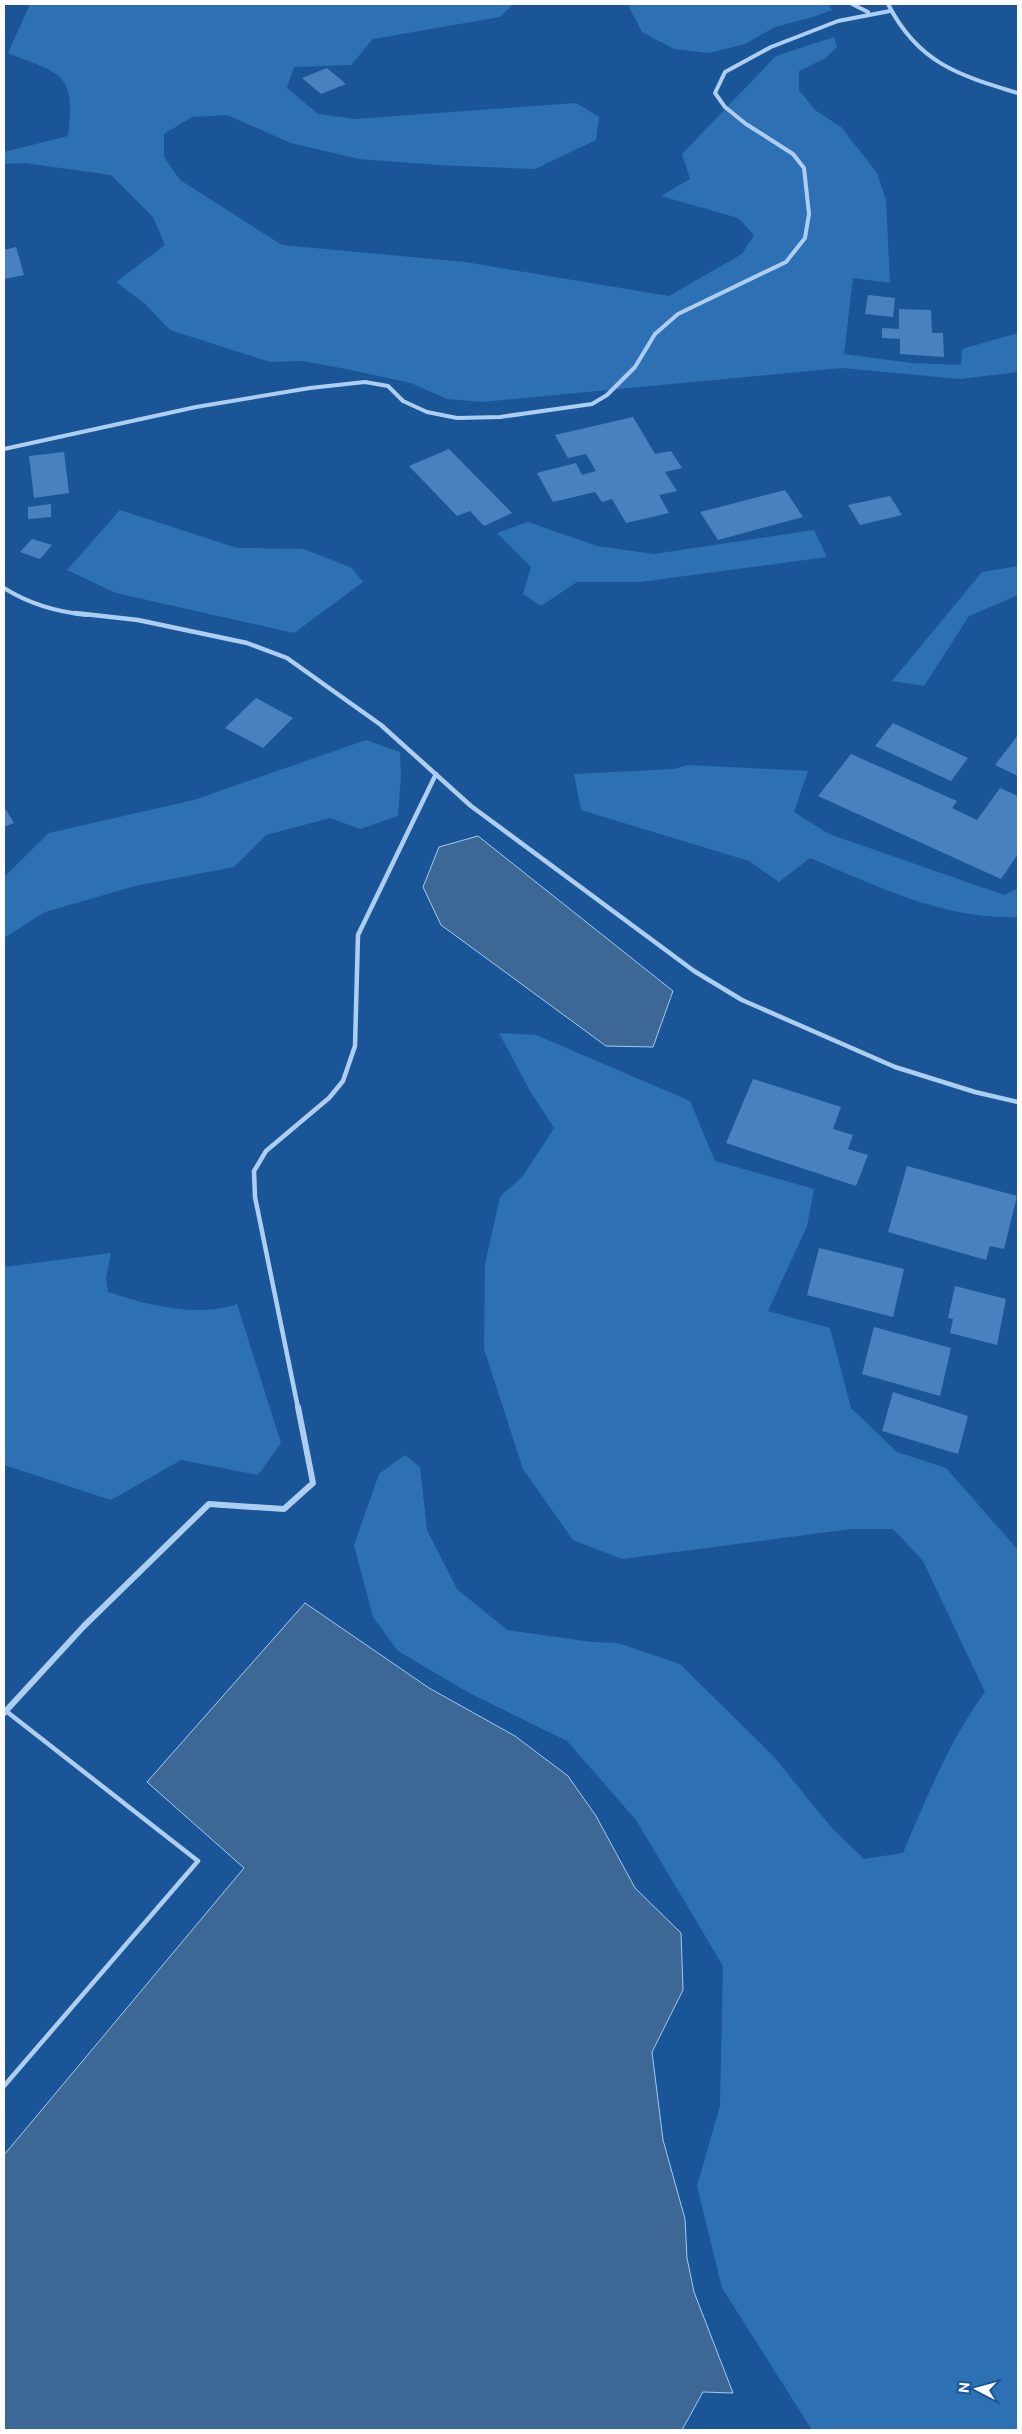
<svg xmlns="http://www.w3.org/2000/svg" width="1022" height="2434" viewBox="0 0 1022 2434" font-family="'Public Sans',sans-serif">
<rect width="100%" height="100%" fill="#1a5697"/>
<g fill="#2e70b4">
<path d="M30,4H513L500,17L373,39L351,65L294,67L287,88L318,114L355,119L576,103L599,117L596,140L535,169L438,165L359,159L291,143L227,115L192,117L164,134V157L180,180L282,245L465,262L669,296L742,254L754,235L738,218L661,196L690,179L682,154L776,56L834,37L837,47L824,59L799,71V90L815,110L841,127L877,173L886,200L890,283L853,278L844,354L912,363L961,365L962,349L1018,333V372L960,379L842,368L482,402L447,399L411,383L346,369L302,361L270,362L170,330L144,303L116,282L165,245L153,217L111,175L25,163L4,164V152L68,136C76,72 62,75 8,53Z"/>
<path d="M630,4H828L832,10L813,17L775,27L745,44L709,53L674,49L642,32L629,7Z"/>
<path d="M120,510L237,548L304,549L352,568L363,582L294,633L116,593L67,570Z"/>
<path d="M528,522L597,546L654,554L814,530L827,557L640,582H577L541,606L523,594L531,567L497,533Z"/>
<path d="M1018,566V595L969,616L924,686L892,681L982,572Z"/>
<path d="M366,740L400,752L401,775L398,816L360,829L330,818L266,835L234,867L135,886L45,912L4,938V877L49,833L194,800Z"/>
<path d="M688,765L808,771L794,812L829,834L1004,895L1018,888V917C944,920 877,886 810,858L779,882L749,861L581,810L574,774L674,769Z"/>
<path d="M499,1033L536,1035L690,1101L715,1161L814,1189L807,1226L768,1311L830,1328L851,1408L897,1452L946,1468L1018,1550V2430H812L722,2288L697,2186L720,2106L723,1966L636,1820L567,1741L469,1693L398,1651L373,1617L354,1545L379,1474L405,1455L420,1467L427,1530L457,1589L507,1630L592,1642L618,1643L680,1664L774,1757L831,1827L864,1859L903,1853C927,1797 949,1741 985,1692L923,1561L893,1529H851L622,1559L573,1540L523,1469L484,1349L485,1264L500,1197L523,1176L554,1128L530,1091Z"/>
<path d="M111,1253L106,1278L108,1292C147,1305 197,1318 237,1304L281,1443L258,1475L181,1460L111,1500L4,1465V1267Z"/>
</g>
<g fill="#3d6896" stroke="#a0caf2">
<path d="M478,836L673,991L653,1047L606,1046L441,925L423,887L439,847Z"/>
<path d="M305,1603L429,1688L515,1736L568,1776L596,1816L635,1888L681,1933L683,1990L652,2052L663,2140L685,2219L687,2258L694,2292L733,2393L703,2392L682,2430H4V2155L244,1868L147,1782Z"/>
</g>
<g fill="#4781bf">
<path d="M327,68L346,84L321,94L302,78Z"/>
<path d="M16,247L24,275L4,279V250Z"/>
<path d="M868,295L895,298L893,317L865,314Z"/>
<path d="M899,309L931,310L932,333H943L944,357L900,354V339L882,338V328L899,329Z"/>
<path d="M633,417L655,454L671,451L682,468L665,472L677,491L659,495L669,513L626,523L612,499L602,502L595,492L553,502L537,473L576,463L582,475L596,471L586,454L568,458L555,435Z"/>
<path d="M449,449L512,513L484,526L470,511L457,516L409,466Z"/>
<path d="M64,452L69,493L34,498L29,456Z"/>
<path d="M785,490L803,517L718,540L700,512Z"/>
<path d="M890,496L902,515L860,525L848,505Z"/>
<path d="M51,504V517L28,519V507Z"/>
<path d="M32,539L52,545L40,559L20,552Z"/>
<path d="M256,698L293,718L263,748L225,728Z"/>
<path d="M893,723L968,758L951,781L875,746Z"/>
<path d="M1018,735V776L995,765Z"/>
<path d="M851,754L957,801L952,808L977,820L1000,788L1018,796V854L1001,879L818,796Z"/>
<path d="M4,807L14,823L4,827Z"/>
<path d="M753,1079L841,1107L833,1129L853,1135L848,1149L868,1155L856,1186L726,1143Z"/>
<path d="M907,1166L1017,1196L1004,1249L990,1246L986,1260L888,1232Z"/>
<path d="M819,1248L904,1269L893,1317L807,1295Z"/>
<path d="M955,1286L1006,1299L997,1345L950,1333L953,1319L948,1318Z"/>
<path d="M874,1327L951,1348L940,1396L862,1374Z"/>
<path d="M893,1392L968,1416L958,1454L882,1431Z"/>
</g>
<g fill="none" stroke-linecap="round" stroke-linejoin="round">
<path stroke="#adcef0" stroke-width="4.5" d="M4,2086L198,1861L6,1711"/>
<g stroke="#adcef0" stroke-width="4">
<path d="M852,4L868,12"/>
<path d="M888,4C918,63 958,75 1018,93"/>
<path d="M4,449L196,407L310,388L365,382L388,386L403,401L427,412L457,418L500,417L592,404L607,395L635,367L655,334L678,314L786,262L805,238L809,214L804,168L793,154L746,124L725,107L715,93L725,72L771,47L838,21L890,11"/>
<path d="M4,588C29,604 58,612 87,615"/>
</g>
<g stroke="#adcef0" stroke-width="4.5">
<path d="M75,613L138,620L247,643L287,658L381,725L471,806L694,971L742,1000L895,1067L975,1092L1018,1102"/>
<path d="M298,1408L255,1197L254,1171L266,1151L329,1098L343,1081L355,1046L358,935L436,774"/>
</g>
<path stroke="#adcef0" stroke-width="6" d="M4,1713L84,1626L209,1504L284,1509L313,1483L298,1407"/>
</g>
<rect width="1022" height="2434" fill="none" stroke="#ffffff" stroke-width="10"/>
<g transform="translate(977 2389) rotate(276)" stroke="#1a5697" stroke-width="4" paint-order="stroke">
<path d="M0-4L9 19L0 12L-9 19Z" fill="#ffffff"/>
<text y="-8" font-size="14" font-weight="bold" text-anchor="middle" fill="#ffffff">N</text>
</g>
</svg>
